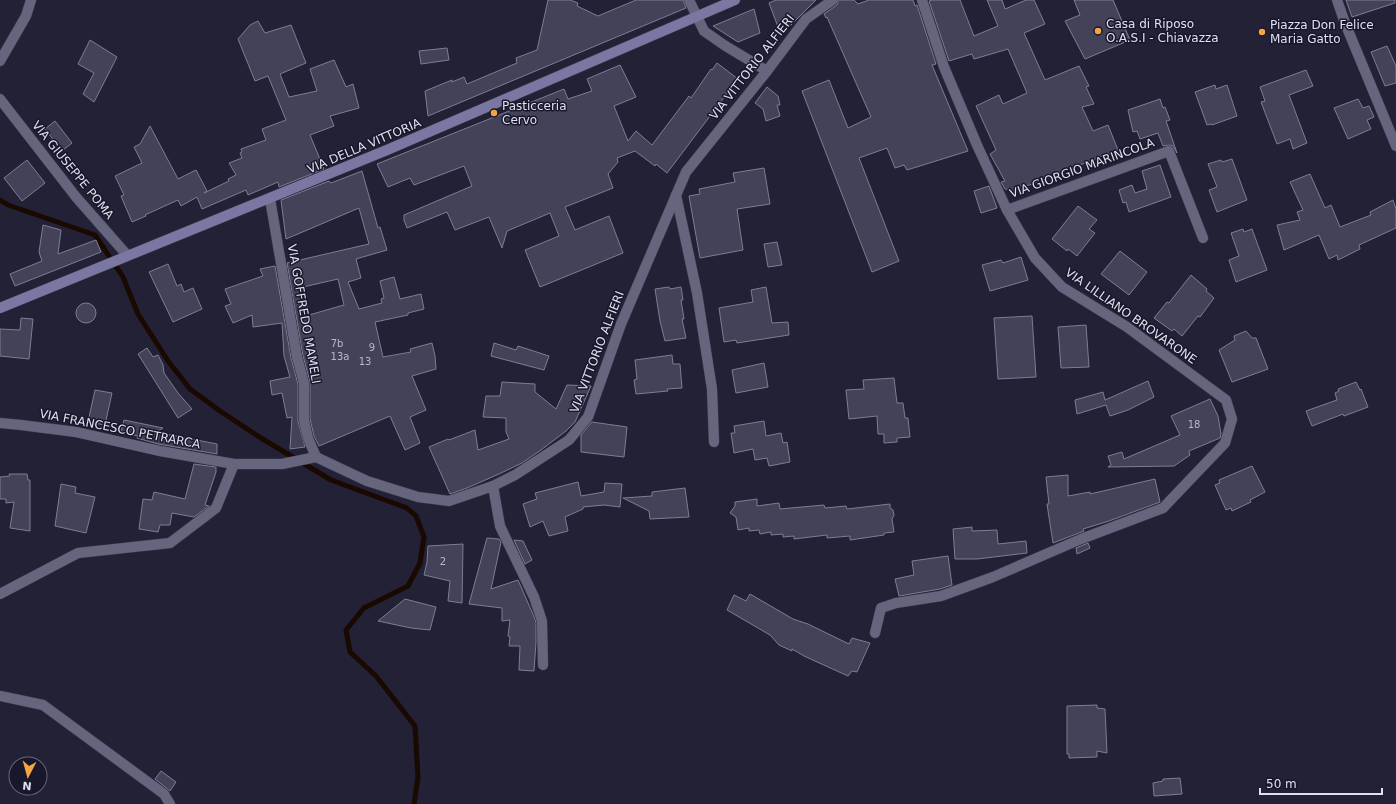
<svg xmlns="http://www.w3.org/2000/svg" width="1396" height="804" viewBox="0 0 1396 804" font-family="'DejaVu Sans',sans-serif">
<rect width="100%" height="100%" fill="#222136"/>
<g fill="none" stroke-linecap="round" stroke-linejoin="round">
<path stroke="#190900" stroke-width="5" d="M0,200L8,205L95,235L123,277L138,314L168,361L190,389L220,411L261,438L331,480L407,508L416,516L424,537L420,563L408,586L364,608L346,630L350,652L376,676L415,726L418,777L414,804"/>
</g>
<g fill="#434259" stroke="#7d7d97" fill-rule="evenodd">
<path d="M548,0H570L578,3L577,6L598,16L636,0H683L686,8L428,116L425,91L452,80V82L464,77L467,84L517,63L516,58L537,50Z"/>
<path d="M776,0H816L781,35L769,3Z"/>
<path d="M839,0H854L858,4L869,0H913L915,6L917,5L936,64L932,65L968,151L907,170L904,165L895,168L887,148L859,158L899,261L872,272L802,91L829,80L848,128L871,117L827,17L826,18L824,14L837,5Z"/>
<path d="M932,0H960L974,36L998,26L987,0H1002L1005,9L1026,0H1034L1045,24L1024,33L1045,80L1079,66L1089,86L1086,87L1094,104L1082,107L1093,131L1108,125L1118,150L1014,191L1005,189L1001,182L1005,181L990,154L996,150L976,106L999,95L1003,104L1027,93L1008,49L974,59L972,54L949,61L929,1Z"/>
<path d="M1074,0H1113L1130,40L1085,59L1065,21L1080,15Z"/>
<path d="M1346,0H1395V3L1352,17Z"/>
<path d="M754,9L760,33L738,42L713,26Z"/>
<path d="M258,21L265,33L291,25L306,63L280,74L289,97L317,91L310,69L334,60L346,87L353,84L359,108L330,116L334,126L310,135L324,169L279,187L278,182L248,195L246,190L202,209L197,197L181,206L178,200L145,215L146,216L132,222L121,196L124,195L115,176L142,163L134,147L140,144L150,126L178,179L196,170L207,191L204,193L229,181L228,179L236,175L229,163L242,158L240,153L242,152L241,149L266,140L262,129L286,120L268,76L255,81L238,39L250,25Z"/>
<path d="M90,40L117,57L94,102L83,94L94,73L78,64Z"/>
<path d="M1387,46L1396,66V83L1385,86L1371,52Z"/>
<path d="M447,48L449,60L421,64L419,51Z"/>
<path d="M717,63L738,79L667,173L656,164L655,166L635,151L617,158L618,162L608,174L613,188L565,207L575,230L609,216L623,253L540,287L525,250L559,236L550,213L507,231L502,248L489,217L455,230L447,212L407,228L404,220V215L472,186L464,166L414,185L410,178L388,187L377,164L564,89L568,99L592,91L587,79L620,65L636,97L614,106L628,141L636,131L652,145L689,96L691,98L711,69L712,70Z"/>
<path d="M1306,70L1313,86L1289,95L1307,143L1293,149L1290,139L1277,144L1261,102L1265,101L1260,87Z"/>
<path d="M1215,85L1216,89L1227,85L1237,116L1212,125L1211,124L1207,125L1195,92Z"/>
<path d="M767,87L778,96L780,105H777L780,116L766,121L763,109L755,103Z"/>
<path d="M1160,99L1163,108L1165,107L1170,120L1166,121L1177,153L1173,146L1170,145L1163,146L1158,133L1140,139L1137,131L1133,132L1128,110Z"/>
<path d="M1358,99L1363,108L1369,106L1374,117L1367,120L1371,129L1348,139L1334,108Z"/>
<path d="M55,121L72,143L62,151L45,129Z"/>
<path d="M1232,159L1247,200L1217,212L1209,190L1217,187L1208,164L1221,160L1222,162Z"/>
<path d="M27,160L45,183L22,201L4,178Z"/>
<path d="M1160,165L1171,197L1129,212L1126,202L1123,203L1119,190L1132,185L1135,193L1147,189L1142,171Z"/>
<path d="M764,168L770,204L737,209L743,250L700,258L689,196L700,194L699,189L735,182L733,173Z"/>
<path d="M362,171L378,228L380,227L387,250L356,259L361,278L348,282L359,309L382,303L381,299L384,298L380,281L394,277L400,299L421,294L424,309L408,313V315L375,322L383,357L411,352L410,349L432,343L435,356L436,369L412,376L426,410L410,417L420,443L405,450L390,416L319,446L314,436L310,419V382L303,356L287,263L369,244L359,208L286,239L281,200L329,181L331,183ZM338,279L344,305L309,315L303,287Z"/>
<path d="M1310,174L1325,208L1331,205L1340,227L1371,215L1370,212L1393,200L1396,209V228L1359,245L1360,249L1338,260L1337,255L1329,259L1319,235L1284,250L1277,225L1300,220L1297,212L1303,210L1290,182Z"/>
<path d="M989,186L997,208L981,213L974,191Z"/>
<path d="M1078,206L1097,220L1089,229L1095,233L1077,256L1068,249L1067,251L1052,239Z"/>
<path d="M43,225L61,230L58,254L96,240L101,252L15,286L10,274L42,261L39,252Z"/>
<path d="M1243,229L1244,232L1252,229L1267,270L1236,282L1229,260L1239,256L1231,233Z"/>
<path d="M777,242L782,265L768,267L764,244Z"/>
<path d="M1120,251L1147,272L1129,295L1101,274Z"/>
<path d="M1021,257L1028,280L990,291L982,265L1001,260L1003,263Z"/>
<path d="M168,264L177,286L181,284L184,292L193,288L202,309L173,322L149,272Z"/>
<path d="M275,266L291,358L298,384V421L305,447L290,449L292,417L287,418L282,393L272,395L270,381L290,377L284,356L282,323L253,327L252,315L233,323L225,306L231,304L225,289L263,276L260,269Z"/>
<path d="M1191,275L1207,289L1206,291L1214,298L1200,317L1198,316L1182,336L1174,329L1172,331L1154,318L1167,302L1169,303Z"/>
<path d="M669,287L670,289L681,287L683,300H681L684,319H682L686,338L665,341L660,321L655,289Z"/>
<path d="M766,287L772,323L788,322L789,335L737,343L736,340L724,342L719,308L753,302L751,290Z"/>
<circle cx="86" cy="313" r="10"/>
<path d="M1032,316L1036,377L998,379L994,318Z"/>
<path d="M21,318L33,319L29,359L0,356V329L20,330Z"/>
<path d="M1086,325L1089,367L1061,368L1058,327Z"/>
<path d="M1246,331L1252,338H1256L1268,369L1232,382L1219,350L1235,340L1234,336Z"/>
<path d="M494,343L516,350L518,346L549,356L544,370L491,356Z"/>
<path d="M147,348L153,357L158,355L163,365L164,373L178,393L192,409L178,418L138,354Z"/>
<path d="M672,355L673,364H680L682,388L667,389L668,391L636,394L634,380L637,379L635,360Z"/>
<path d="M764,363L768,387L736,393L732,370Z"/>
<path d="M894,378L897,403H903L905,418H908L910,437L897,438V442L884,443V434H878L877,416L849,419L846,390L864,389L863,380Z"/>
<path d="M1148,381L1154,397L1128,410L1110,416L1106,405L1077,414L1075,400L1103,392L1105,400Z"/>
<path d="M502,382L535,384V392L556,409L567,385L591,386L575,422L566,431L541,450L522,463L499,474L467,488L450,494L429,447L448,439L449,440L475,430L478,450L509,439L506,432V418L483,417L486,396H500Z"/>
<path d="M1356,382L1360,390L1361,389L1368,407L1344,416L1343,414L1312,426L1306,411L1337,400L1335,393L1339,391L1338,389Z"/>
<path d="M95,390L112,393L105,425L88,422Z"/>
<path d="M1210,399L1218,416L1221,434L1220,438L1189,451L1190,455L1174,466L1108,467L1111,465L1108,456L1122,452L1124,459L1180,435L1171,416Z"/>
<path d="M124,420L163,428L156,432L217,444V454L158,444L137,438L138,436L121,432Z"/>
<path d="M764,421L766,436L781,433L783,443L787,442L790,462L769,466L767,458L755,460L753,449L734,453L731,433H735L734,426Z"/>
<path d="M592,422L627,427L624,457L581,452V435Z"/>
<path d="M194,464L216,467V472L205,505L209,506L194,517L172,513L170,525H160L158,532L139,529L143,499L152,500L154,492L185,499Z"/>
<path d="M1252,466L1265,492L1250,500L1251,502L1232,511L1231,508L1226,510L1215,485L1220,483L1219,480Z"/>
<path d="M9,474H27L28,480H30V531L10,528L14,502L6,503V499H0V477L10,476Z"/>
<path d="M1068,475V496L1090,492V494L1155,479L1160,502L1109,521L1083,529L1084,531L1053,543L1047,504H1049L1046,477Z"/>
<path d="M578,482L581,496L604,492L605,483L622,484L620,507L604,505L583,507V509L565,517L568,531L549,536L543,521L530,527L523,504L537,499L535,493Z"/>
<path d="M61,484L76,487L75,493L95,497L86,533L55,526Z"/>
<path d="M685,488L689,517L650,519L649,511L623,498L652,496V492Z"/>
<path d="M757,499V506L779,503L780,509L824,505L825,508L846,506L847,509L890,504V508L893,510L894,515L892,519L894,532L884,533V535L850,540V536L827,538V535L794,539V536L783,537V534L771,535V532L760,534L759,530L749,531V528L738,530L736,517L730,513L735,506V502Z"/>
<path d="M972,527V531L997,530L998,544L1026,541L1027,553L977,559H955L953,529Z"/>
<path d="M487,538L499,539L501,542L491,589L518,580L532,612L536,622V642L534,671L519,670L520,646H509L510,637L508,636L510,620L502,621V608L469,604Z"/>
<path d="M514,540L523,541L532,560L525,564Z"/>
<path d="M1088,543L1090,548L1077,554L1076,548Z"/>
<path d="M463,544L462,603L448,601L450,581L424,575L427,562L428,546Z"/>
<path d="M948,556L952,585L940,589L899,596L895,579L914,575L912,561Z"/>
<path d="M750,594L793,619L808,624L849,644L852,638L870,643L857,672L852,671L848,676L804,656L792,649V651L779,645L770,635L727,610L734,595L746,601Z"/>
<path d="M405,599L436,607L430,630L411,628L378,621Z"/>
<path d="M1097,705V708L1105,709L1107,753L1097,751V757L1069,758V754H1067V706Z"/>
<path d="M161,771L176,782L170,791L155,779Z"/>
<path d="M1180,778L1182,794L1154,796L1153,783L1163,781V779Z"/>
</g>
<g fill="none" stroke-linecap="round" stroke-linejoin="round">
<defs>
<g id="street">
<path d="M689,0L704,31L724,45L767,71"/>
<path d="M1337,0L1345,23L1396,146"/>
<path d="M0,61L26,16L31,0"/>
<path d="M0,99L76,197L127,255"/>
<path d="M676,195L697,293L712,389L714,442"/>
<path d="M270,199L297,357L304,383V420L308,438L316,457"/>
<path d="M1007,210L1169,151L1203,238"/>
<path d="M0,423L21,425L76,432L160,451L234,464H282L316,457L367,481L418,497L449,501L493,486L515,475L569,440L588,417L621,324L686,172L767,71L806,19L833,0"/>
<path d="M493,486L500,526L534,597L542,621L543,665"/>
<path d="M0,594L78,553L170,543L216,508L234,464"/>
<path d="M875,633L881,608L896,603L941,596L993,577L1081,539L1163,508L1225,443L1232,419L1226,400L1127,327L1062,287L1035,258L1007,210L977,145L944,67L922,0"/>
<path d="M0,696L43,705L164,794L170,804"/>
</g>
<path id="secondary" d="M0,308L387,150L735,0"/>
</defs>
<use href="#street" stroke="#3f3d4f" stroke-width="11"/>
<use href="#secondary" stroke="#3f3d4f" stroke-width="11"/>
<use href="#street" stroke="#66657e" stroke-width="10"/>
<use href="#secondary" stroke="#7a78a2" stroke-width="10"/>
</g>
<g fill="#f4a443" stroke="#19172c" stroke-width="1.5">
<circle cx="1098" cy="31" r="4"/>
<circle cx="1262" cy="32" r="4"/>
<circle cx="494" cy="113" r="4"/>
</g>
<g text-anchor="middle" stroke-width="3" stroke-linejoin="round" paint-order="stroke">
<g font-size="10" fill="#b9b8ca">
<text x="337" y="347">7b</text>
<text x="372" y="351">9</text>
<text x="340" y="360">13a</text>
<text x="365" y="365">13</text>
<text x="1194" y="428">18</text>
<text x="443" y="565">2</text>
</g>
<g font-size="12" fill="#e0e0ef" stroke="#19172c" text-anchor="start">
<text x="1106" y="28">Casa di Riposo<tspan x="1106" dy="14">O.A.S.I - Chiavazza</tspan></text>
<text x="1270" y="29">Piazza Don Felice<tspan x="1270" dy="14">Maria Gatto</tspan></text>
<text x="502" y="110">Pasticceria<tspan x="502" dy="14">Cervo</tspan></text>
</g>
<g font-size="12" fill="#e0e0ef" stroke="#19172c">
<text transform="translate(752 67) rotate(-52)" y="4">VIA VITTORIO ALFIERI</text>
<text transform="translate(364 146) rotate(-23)" y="4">VIA DELLA VITTORIA</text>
<text transform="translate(1082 168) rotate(-20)" y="4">VIA GIORGIO MARINCOLA</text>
<text transform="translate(73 170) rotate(51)" y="4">VIA GIUSEPPE POMA</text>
<text transform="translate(304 314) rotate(80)" y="4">VIA GOFFREDO MAMELI</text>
<text transform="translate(1131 316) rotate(35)" y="4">VIA LILLIANO BROVARONE</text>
<text transform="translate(597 352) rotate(-69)" y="4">VIA VITTORIO ALFIERI</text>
<text transform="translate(120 429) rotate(11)" y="4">VIA FRANCESCO PETRARCA</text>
</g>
</g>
<g transform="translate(28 776) rotate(186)"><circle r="19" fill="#19172c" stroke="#69677a"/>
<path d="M0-3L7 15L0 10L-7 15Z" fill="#f4a443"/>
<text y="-6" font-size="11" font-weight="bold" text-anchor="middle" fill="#e0e0ef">N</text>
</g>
<path d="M1260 788v6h122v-6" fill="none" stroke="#e0e0ef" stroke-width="2"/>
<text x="1266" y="788" font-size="12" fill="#e0e0ef" stroke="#19172c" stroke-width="3" paint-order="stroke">50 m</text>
</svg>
